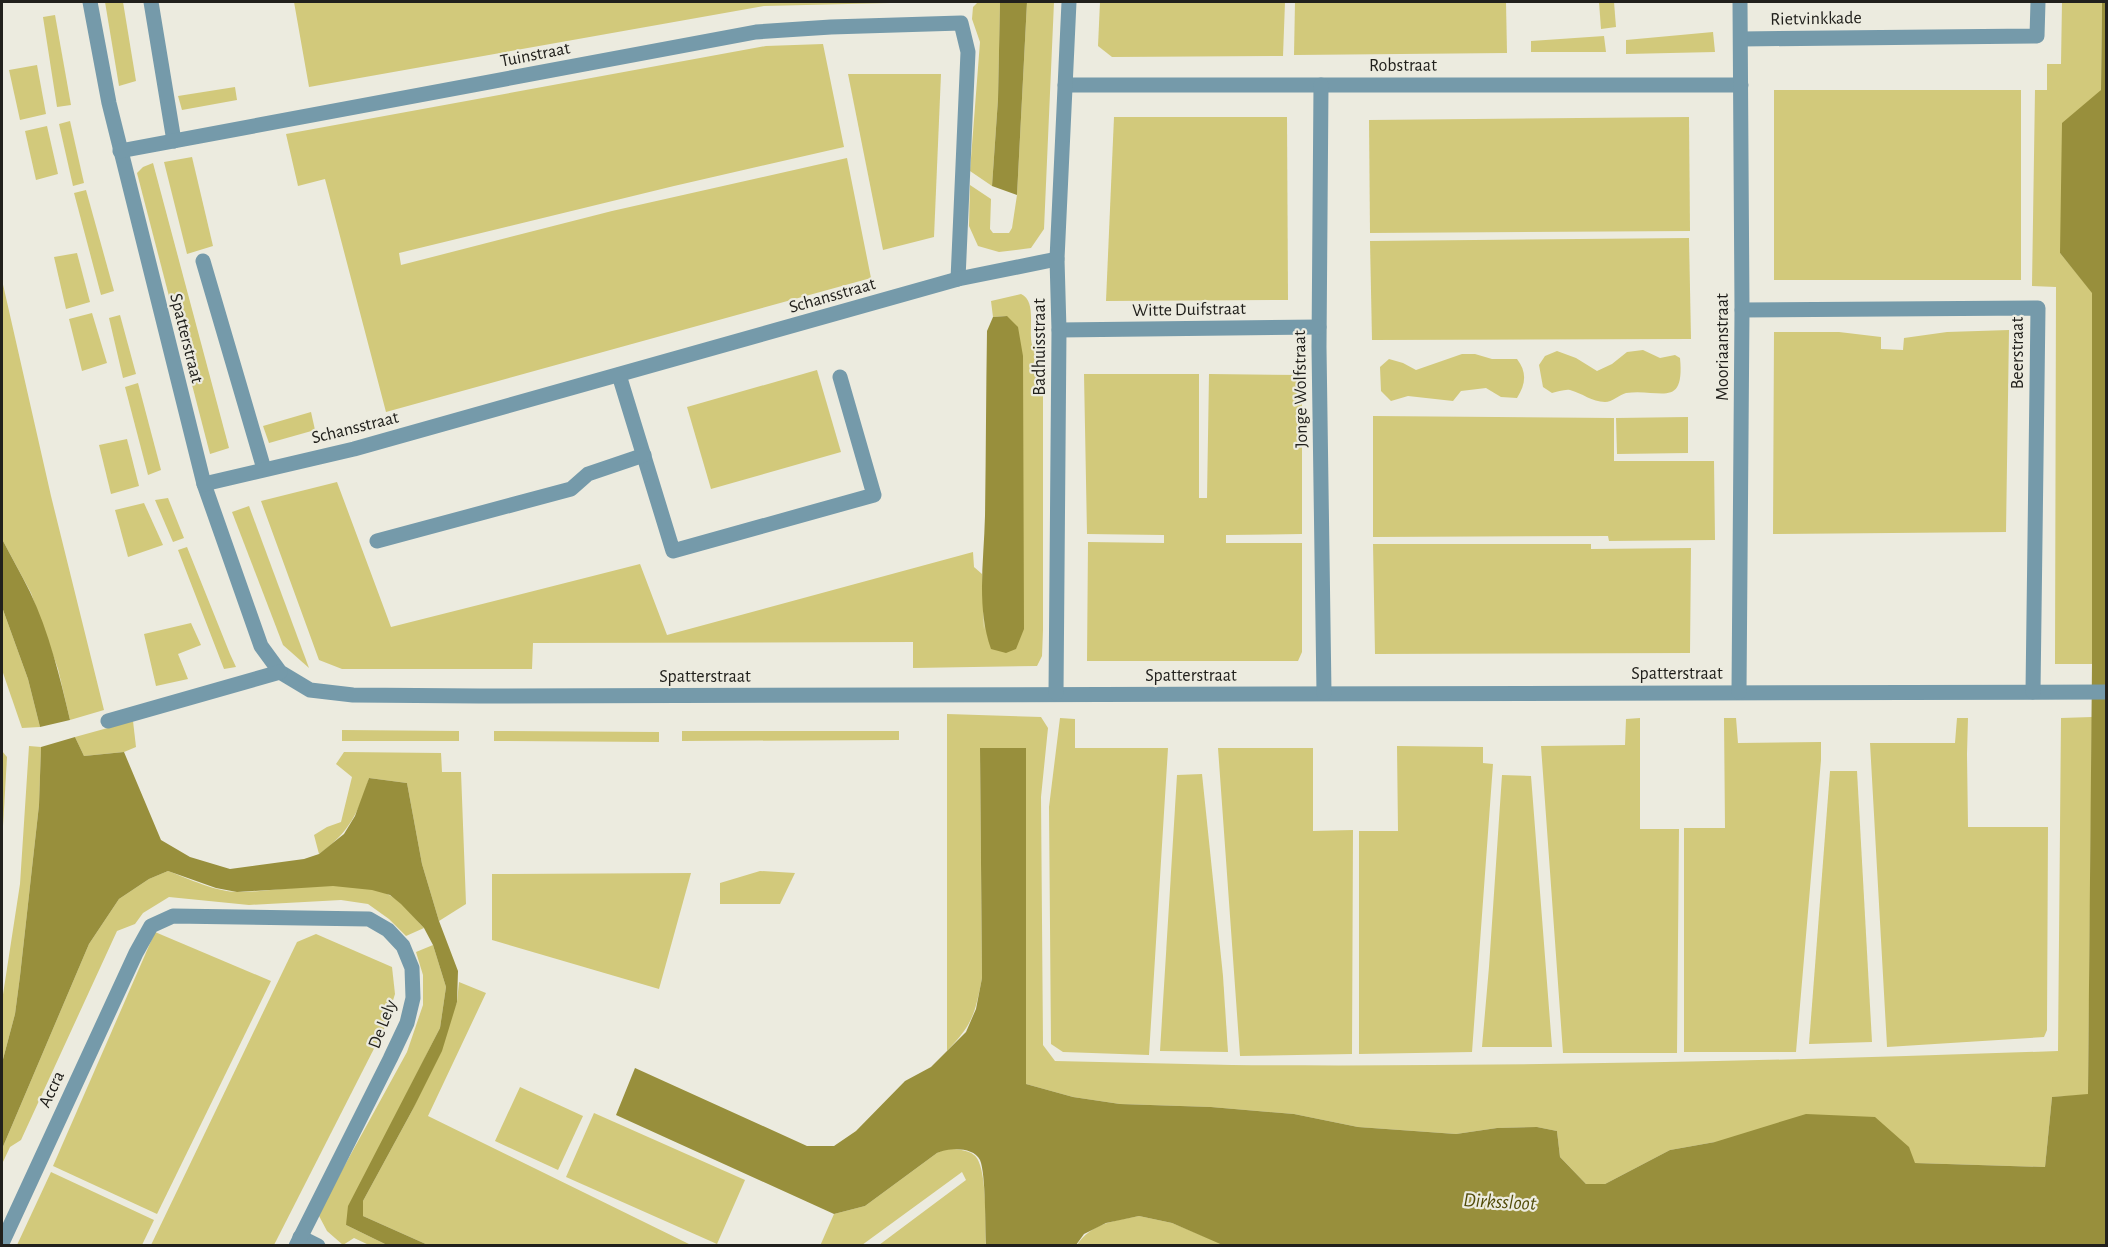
<svg xmlns="http://www.w3.org/2000/svg" width="2108" height="1247" viewBox="0 0 2108 1247" font-family="'Alegreya Sans',sans-serif">
<rect width="100%" height="100%" fill="#ecebdf"/>
<g fill="#d2c97b">
<path d="M105,2H123L136,81L119,86Z"/>
<path d="M294,2H932L764,6L309,87Z"/>
<path d="M978,2H1000L998,99L992,186L970,171L980,42L972,19L973,7Z"/>
<path d="M1027,2H1054L1044,229L1031,248L999,252L978,246L969,226L970,185L991,199L990,229L993,233H1009L1012,228L1017,195Z"/>
<path d="M1100,2H1285L1283,56L1112,57L1098,46Z"/>
<path d="M1295,2H1506L1507,53L1294,55Z"/>
<path d="M1599,2H1614L1616,27L1601,29Z"/>
<path d="M2062,2H2102L2101,90L2060,253L2092,292V664H2055L2056,287L2032,286L2035,90H2047V64H2061Z"/>
<path d="M55,15L71,105L57,107L43,17Z"/>
<path d="M1713,32L1715,52L1626,54V40Z"/>
<path d="M1604,36L1606,52H1531V41Z"/>
<path d="M823,44L844,147L674,186L399,253L401,265L612,211L847,158L871,278L386,412L325,179L298,186L286,134L766,46Z"/>
<path d="M37,65L46,114L20,120L9,70Z"/>
<path d="M848,74H941L934,237L883,250Z"/>
<path d="M235,87L237,100L182,110L178,96Z"/>
<rect x="1774" y="90" width="247" height="190"/>
<path d="M1114,117H1287L1288,300L1106,301Z"/>
<path d="M1689,117L1690,231L1370,233L1369,120Z"/>
<path d="M70,121L84,183L73,186L59,124Z"/>
<path d="M47,126L58,174L36,180L25,131Z"/>
<path d="M192,157L213,246L187,254L164,162Z"/>
<path d="M153,163L229,448L210,454L137,173L143,167Z"/>
<path d="M86,190L114,291L101,295L74,193Z"/>
<path d="M1689,238L1691,339L1372,340L1370,241Z"/>
<path d="M77,253L90,302L66,309L54,257Z"/>
<path d="M2,280L51,496L104,710L70,720L58,669L42,624L31,593L2,539Z"/>
<path d="M1021,294C1037,301 1028,329 1032,345L1043,344V630L1042,656L1037,666L913,668V642L533,643L532,669H342L319,660L261,501L337,482L391,627L640,564L667,635L973,552L974,567L982,574L984,630L1007,316L993,317L991,301Z"/>
<path d="M92,313L107,363L82,371L69,319Z"/>
<path d="M120,315L136,374L123,378L109,318Z"/>
<path d="M2009,330L2006,532L1773,534L1774,332H1839L1881,337V349L1903,350L1904,338L1947,332Z"/>
<path d="M1643,350L1660,358L1675,355L1680,358C1685,410 1659,388 1626,393C1619,395 1612,402 1605,402C1592,402 1582,393 1570,390C1565,389 1557,392 1552,393L1543,387L1539,365L1545,356L1557,351L1576,358L1597,371L1612,364L1627,352Z"/>
<path d="M1462,354H1475L1492,359H1517C1527,372 1526,384 1517,398L1501,397L1486,388L1461,391L1453,401L1408,396L1391,401L1381,391L1380,367L1389,359L1403,363L1416,370Z"/>
<path d="M817,370L841,452L711,489L687,407Z"/>
<path d="M1084,374H1199V498H1207L1209,374L1302,375V534L1226,535V543H1302V652L1298,661H1087L1088,542L1164,543V535L1087,534Z"/>
<path d="M138,383L161,470L148,475L125,387Z"/>
<path d="M311,412L315,430L269,443L263,426Z"/>
<path d="M1373,416L1614,418V461H1714L1715,540L1609,541L1608,536L1373,537Z"/>
<path d="M1688,417V453L1617,454L1616,418Z"/>
<path d="M127,439L139,486L111,494L99,445Z"/>
<path d="M168,498L184,538L173,542L155,500Z"/>
<path d="M144,503L163,545L128,557L115,510Z"/>
<path d="M249,506L309,668L283,645L232,512Z"/>
<path d="M1373,544H1591V549L1691,548L1690,653L1375,654Z"/>
<path d="M187,547L230,654L236,667L224,669L178,550Z"/>
<path d="M2,607L28,679L40,727L22,728L2,670Z"/>
<path d="M191,623L201,645L178,654L188,679L156,686L144,634Z"/>
<path d="M947,714L1041,717L1048,728L1041,797L1043,1045L1055,1061C1114,1062 1173,1064 1232,1065C1507,1067 1783,1061 2058,1051L2061,718L2092,717L2088,1095L2052,1097L2045,1167L1915,1163L1715,1142L1670,1150L1605,1184H1586L1560,1157L1557,1131L1537,1127L1497,1128L1456,1134L1358,1127L1294,1114L1211,1107L1120,1104L1073,1097L1026,1084L1025,748L980,749L982,978C975,1014 973,1024 947,1051Z"/>
<path d="M1060,718L1075,719V748H1168L1149,1055L1063,1052L1051,1044L1049,807Z"/>
<path d="M1640,718V829H1679L1677,1053H1563L1541,746L1625,745L1626,719Z"/>
<path d="M1724,718H1736L1738,743L1821,742V760L1796,1052H1684V828H1725Z"/>
<path d="M1957,718H1968L1967,754L1968,827H2048L2047,1030L2044,1037L1887,1047L1870,743H1955Z"/>
<path d="M133,721L136,747L124,752L84,756L75,737Z"/>
<path d="M342,730L459,731V741H342Z"/>
<path d="M494,731L659,732V742L494,741Z"/>
<path d="M682,731H899V740L682,741Z"/>
<path d="M29,746L41,747L39,805L20,976L15,1014L2,1063V1001L20,884Z"/>
<path d="M1397,746L1483,747V763L1493,764L1472,1052L1359,1054V831H1398Z"/>
<path d="M1218,748H1313V831L1353,830L1352,1054L1240,1056Z"/>
<path d="M2,751L7,757L2,844Z"/>
<path d="M344,752L441,753L442,772H461L466,904L439,921L422,864L407,783L369,778C359,812 349,833 319,854L314,835L327,827L341,822L352,777L336,764Z"/>
<path d="M1830,771H1857L1872,1042L1809,1044Z"/>
<path d="M1202,774L1223,976L1228,1052L1160,1051L1177,775Z"/>
<path d="M1502,775L1531,776L1552,1047H1482L1489,967Z"/>
<path d="M168,871C190,879 215,892 239,892C279,892 356,875 391,896C404,903 413,917 424,928L406,936L389,919L368,904L341,900L249,905L169,897L143,913L135,924L117,931L21,1140L10,1147L2,1164V1149L89,944L119,899L149,879Z"/>
<path d="M760,871L795,873L780,904H720V883Z"/>
<path d="M691,873L659,989L492,940V874Z"/>
<path d="M155,932L271,981L157,1214L53,1166Z"/>
<path d="M316,934L392,967L395,994L384,1029L274,1245H151L297,942Z"/>
<path d="M433,945L446,987L440,1028L406,1095L346,1225L387,1245H369L354,1238L343,1245L327,1231L318,1214L407,1052L423,1005V975L416,952Z"/>
<path d="M459,982L486,993L428,1116L691,1245H428L363,1216V1201L413,1109L457,1002Z"/>
<path d="M520,1087L583,1116L558,1170L495,1141Z"/>
<path d="M594,1113L745,1180L717,1244L566,1177Z"/>
<path d="M947,1148C956,1150 967,1149 974,1155C988,1165 985,1227 986,1245H879L966,1180L962,1172L862,1245L820,1246L834,1214L865,1206L937,1153Z"/>
<path d="M51,1172L154,1220L142,1245H17Z"/>
<path d="M1139,1216L1172,1223L1225,1245L1076,1246C1092,1223 1113,1221 1139,1216Z"/>
</g>
<g fill="#988f3c">
<path d="M1000,2H1027L1017,195L992,186L998,99Z"/>
<path d="M2102,2H2106V1245L1225,1246L1172,1223L1139,1216L1106,1223L1084,1234L1076,1245H986C985,1228 986,1174 980,1160C973,1146 948,1148 937,1153L865,1206L834,1214L616,1115L635,1068L807,1146H834L856,1131L905,1081L931,1067L966,1032L976,1009L982,978L980,748H1026V1084L1073,1097L1120,1104L1211,1107L1294,1114L1358,1127L1456,1134L1497,1128L1537,1127L1557,1131L1560,1157L1586,1184H1605L1670,1150L1715,1142L1806,1114L1875,1117L1909,1147L1915,1163L2045,1167L2052,1097L2088,1094L2092,664V293L2060,253L2062,123L2101,90Z"/>
<path d="M1007,316L1018,327L1023,356L1024,629L1016,649L1006,653L991,649C976,606 984,561 985,516C986,455 986,393 987,331L993,317Z"/>
<path d="M2,539C11,556 21,574 30,592C49,632 60,677 70,720L40,727L28,679L2,607Z"/>
<path d="M75,737L84,756L124,752L161,840L190,857L230,869L304,859L319,854L344,834L355,816L369,778L407,783L422,864L439,921L458,971L457,1002L442,1051L413,1109L363,1201V1216L428,1245H387L346,1225L348,1206L440,1028L446,987L433,945L424,928L401,904L390,895L372,890L333,886L237,892L216,888L168,871L149,879L119,899L89,944L2,1149V1063L15,1014L20,976L39,805L41,747Z"/>
</g>
<g fill="none" stroke-linecap="round" stroke-linejoin="round">
<g stroke="#759aaa" stroke-width="15">
<path d="M151,2L174,141"/>
<path d="M203,261L264,469"/>
<path d="M619,375L673,551L874,495L840,377"/>
<path d="M377,541L571,489L588,474L644,455"/>
</g>
<g stroke="#759aaa" stroke-width="15">
<path d="M90,2L109,103L204,484L261,646L280,672L310,690L353,695L479,696L2106,692"/>
<path d="M1741,39L2037,36L2038,2"/>
<path d="M1065,85H1741"/>
<path d="M1321,85L1319,347L1324,693"/>
<path d="M120,151L756,32L831,27L961,23L968,52L958,279"/>
<path d="M1742,310L2038,308L2033,692"/>
<path d="M1059,330L1319,327"/>
<path d="M204,484L354,449L958,279L1057,259"/>
<path d="M1739,692L1742,310L1740,2"/>
<path d="M1056,693L1059,330L1057,259L1069,2"/>
<path d="M108,721L280,672"/>
<path d="M300,1237L318,1246"/>
<path d="M2,1243L136,953L151,926L173,916L369,919L388,930L403,946L412,968L413,998L407,1023L390,1059L296,1246"/>
</g>
</g>
<g text-anchor="middle" stroke-width="4.5" stroke-linejoin="round" paint-order="stroke">
<g font-size="18" fill="#21201c" stroke="#ecebdf">
<text transform="translate(1816 18) rotate(-1)" y="6">Rietvinkkade</text>
<text transform="translate(535 54) rotate(-11)" y="6">Tuinstraat</text>
<text x="1403" y="71">Robstraat</text>
<text transform="translate(832 295) rotate(-16)" y="6">Schansstraat</text>
<text transform="translate(1189 309) rotate(-1)" y="6">Witte Duifstraat</text>
<text transform="translate(187 338) rotate(76)" y="6">Spatterstraat</text>
<text transform="translate(1039 347) rotate(-90)" y="6">Badhuisstraat</text>
<text transform="translate(1722 347) rotate(-90)" y="6">Mooriaanstraat</text>
<text transform="translate(2017 353) rotate(-90)" y="6">Beerstraat</text>
<text transform="translate(1300 389) rotate(-91)" y="6">Jonge Wolfstraat</text>
<text transform="translate(355 427) rotate(-14)" y="6">Schansstraat</text>
<text x="1677" y="679">Spatterstraat</text>
<text x="1191" y="681">Spatterstraat</text>
<text x="705" y="682">Spatterstraat</text>
<text transform="translate(382 1024) rotate(-69)" y="6">De Lely</text>
<text transform="translate(51 1089) rotate(-65)" y="6">Accra</text>
</g>
<g font-size="20" font-style="italic" fill="#514b08" stroke="#ecebdf">
<text transform="translate(1500 1201) rotate(3)" y="7">Dirkssloot</text>
</g>
</g>
<rect width="2108" height="1247" fill="none" stroke="#21201c" stroke-width="6"/>
</svg>
